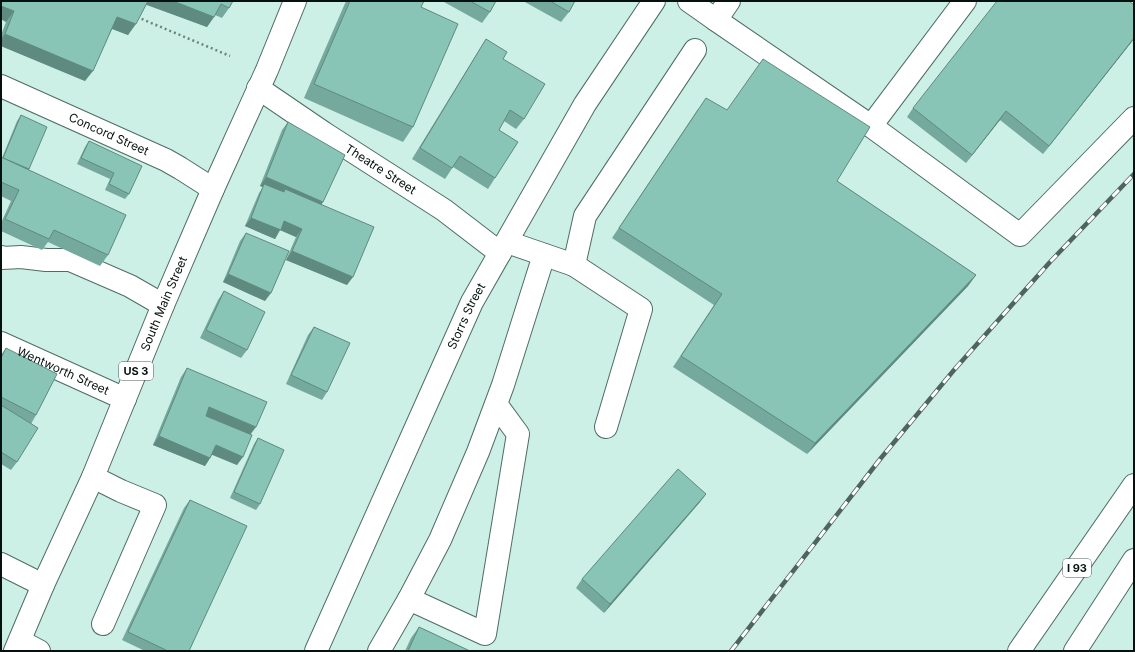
<svg xmlns="http://www.w3.org/2000/svg" width="1135" height="652" viewBox="0 0 1135 652" font-family="Inter,sans-serif">
<rect width="100%" height="100%" fill="#ccefe6"/>
<g fill="none" stroke-linecap="round" stroke-linejoin="round">
<defs>
<g id="minor">
<path d="M689,1L716,20"/>
<path d="M729,1L716,20L871,126L965,1"/>
<path id="s1" d="M1,86L166,160L180,168L213,189"/>
<path id="s2" d="M258,88L324,133L444,210L500,253"/>
<path d="M871,126L1020,235L1134,118"/>
<path d="M507,242L574,265L641,309L606,427"/>
<path d="M1,257L2,258L21,257L46,260H70L130,286L163,305"/>
<path d="M574,265L585,216L695,50"/>
<path id="s3" d="M1,343L125,399"/>
<path d="M496,404L518,434L485,634L409,599L440,540L478,452L503,385L544,255"/>
<path d="M93,477L121,491L155,505L103,624"/>
<path d="M1,564L43,585"/>
<path d="M20,641L39,651"/>
<path id="s4" d="M316,651L472,302L585,104L654,1"/>
<path d="M379,651L409,599"/>
</g>
<g id="major">
<path id="s5" d="M15,651L43,585L93,477L163,305L213,189L267,70L295,1"/>
</g>
<g id="highway">
<path d="M1019,651L1134,485"/>
<path d="M1075,651L1134,560"/>
</g>
</defs>
<use href="#minor" stroke="#4e6d65" stroke-width="24"/>
<use href="#major" stroke="#4e6d65" stroke-width="24"/>
<use href="#highway" stroke="#4e6d65" stroke-width="24"/>
<path stroke="#6c847e" stroke-width="2.5" stroke-dasharray="2 3" stroke-linecap="butt" d="M137,17L230,56"/>
<use href="#minor" stroke="#fff" stroke-width="22"/>
<use href="#major" stroke="#fff" stroke-width="22"/>
<use href="#highway" stroke="#fff" stroke-width="22"/>
<defs>
<path id="rail" d="M731,651L881,458L954,370L1050,262L1134,174"/>
</defs>
<use href="#rail" stroke="#4f645f" stroke-width="4.5"/>
<use href="#rail" stroke="#fff" stroke-width="3" stroke-dasharray="9" stroke-linecap="butt"/>
</g>
<g fill="#75a99d">
<path d="M1,1H233L229,8L222,18L215,15L207,27L146,4L128,35L112,29L85,81L1,46V35L6,22L1,19Z"/>
<path d="M346,1H424L421,7L413,127L403,142L304,98Z"/>
<path d="M444,1H496L490,12L482,23L444,2Z"/>
<path d="M523,1H575L569,12L561,22Z"/>
<path d="M1134,5V39L1043,154L1000,120L966,163L907,117L913,108Z"/>
<path d="M486,39L503,59L524,119L516,129L504,121L499,130L495,178L488,189L453,167L445,179L412,159L479,50Z"/>
<path d="M698,109L837,181L976,275L968,286L807,454L673,367L714,305L612,238Z"/>
<path d="M21,115L29,170L108,255L100,266L48,242L42,250L1,231V223L11,201L1,196V157L2,158L17,121Z"/>
<path d="M288,122L323,202L321,205L347,285L286,260L296,237L280,230L275,239L245,226L259,193L263,187L260,186L282,130Z"/>
<path d="M89,141L129,194L125,199L105,190L110,179L77,164L85,147Z"/>
<path d="M246,233L265,301L223,282L240,241Z"/>
<path d="M224,291L247,350L241,358L200,338L218,300Z"/>
<path d="M314,327L327,392L322,400L286,384L308,335Z"/>
<path d="M6,348L36,415L31,424L17,462L11,470L1,464V355Z"/>
<path d="M187,368L251,435L237,465L212,454L210,458L205,466L153,445L181,377Z"/>
<path d="M258,438L260,504L256,510L230,498L254,444Z"/>
<path d="M706,494L700,502L604,613L576,588L582,579Z"/>
<path d="M190,500L189,651H145L122,640L184,508Z"/>
<path d="M419,627L470,651H405L411,638Z"/>
</g>
<g fill="#5f8a7f">
<path d="M146,1H173L214,17L207,27L144,4Z"/>
<path d="M1,6L14,11L6,22L1,19Z"/>
<path d="M117,17L136,24L128,35L110,28Z"/>
<path d="M5,34L93,71L85,81L1,46V39Z"/>
<path d="M1134,38V39L1043,154L1049,146Z"/>
<path d="M1006,111L1000,120L966,163L972,155Z"/>
<path d="M266,177L323,202L317,210L284,192L285,189L281,195L264,184L263,187L260,186Z"/>
<path d="M251,218L284,221L302,229L296,237L280,230L275,239L245,226Z"/>
<path d="M292,251L353,277L347,285L286,260Z"/>
<path d="M228,274L271,293L265,301L223,282Z"/>
<path d="M976,275L968,286L807,454L815,443Z"/>
<path d="M209,407L256,427L250,435L203,416Z"/>
<path d="M159,436L210,458L205,466L153,445Z"/>
<path d="M216,445L243,457L237,465L210,454Z"/>
<path d="M706,494L700,502L604,613L610,604Z"/>
</g>
<g fill="#88c5b6" stroke="#5f8a7f">
<path d="M1,1H148L136,24L117,17L93,71L5,34L14,11L1,6Z"/>
<path d="M173,1H233L229,8L221,4L214,17Z"/>
<path d="M350,1H424L421,7L458,24L413,127L314,84Z"/>
<path d="M470,1H496L490,12Z"/>
<path d="M550,1H575L569,12Z"/>
<path d="M997,1H1129L1134,5V38L1049,146L1006,111L972,155L913,108Z"/>
<path d="M486,39L507,52L503,59L545,84L524,119L510,110L499,130L518,142L495,178L460,156L452,168L420,148Z"/>
<path d="M763,59L870,127L837,181L976,275L815,443L681,356L722,294L619,228L706,98L727,110Z"/>
<path d="M21,115L47,127L29,169L3,158Z"/>
<path d="M288,122L345,155L323,202L266,177Z"/>
<path d="M89,141L142,166L129,194L109,184L114,173L81,158Z"/>
<path d="M1,157L126,215L108,255L54,230L49,239L5,219L19,190L1,182Z"/>
<path d="M264,184L284,192L285,189L374,227L353,277L292,251L302,229L284,221L281,230L251,218Z"/>
<path d="M246,233L289,251L271,293L228,274Z"/>
<path d="M224,291L265,312L247,350L206,330Z"/>
<path d="M314,327L350,343L327,392L291,375Z"/>
<path d="M6,348L57,374L36,415L1,397V358Z"/>
<path d="M187,368L267,402L256,427L209,407L206,416L252,435L243,457L216,445L210,458L159,436Z"/>
<path d="M1,405L38,428L17,462L1,452Z"/>
<path d="M258,438L284,450L260,504L234,492Z"/>
<path d="M678,469L706,494L610,604L582,579Z"/>
<path d="M190,500L247,526L189,651H168L128,632Z"/>
<path d="M419,627L470,651H408Z"/>
</g>
<g text-anchor="middle" stroke-width="4" stroke-linejoin="round" paint-order="stroke">
<g fill="#fff" stroke="#505856" stroke-width="1">
<rect x="119" y="362" width="34" height="18" rx="3"/>
<rect x="1063" y="559" width="28" height="18" rx="3"/>
</g>
<g font-size="11" font-weight="bold" fill="#05110e">
<text x="136" y="375">US 3</text>
<text x="1077" y="572">I 93</text>
</g>
<g font-size="12" fill="#05110e" stroke="#fff">
<text dy="4" stroke="none"><textPath href="#s1" startOffset="118">Concord Street</textPath></text>
<text dy="4" stroke="none"><textPath href="#s2" startOffset="147">Theatre Street</textPath></text>
<text dy="4" stroke="none"><textPath href="#s5" startOffset="378">South Main Street</textPath></text>
<text dy="4" stroke="none"><textPath href="#s4" startOffset="367">Storrs Street</textPath></text>
<text dy="4" stroke="none"><textPath href="#s3" startOffset="68">Wentworth Street</textPath></text>
</g>
</g>
<rect width="1135" height="652" fill="none" stroke="#05110e" stroke-width="4"/>
</svg>
